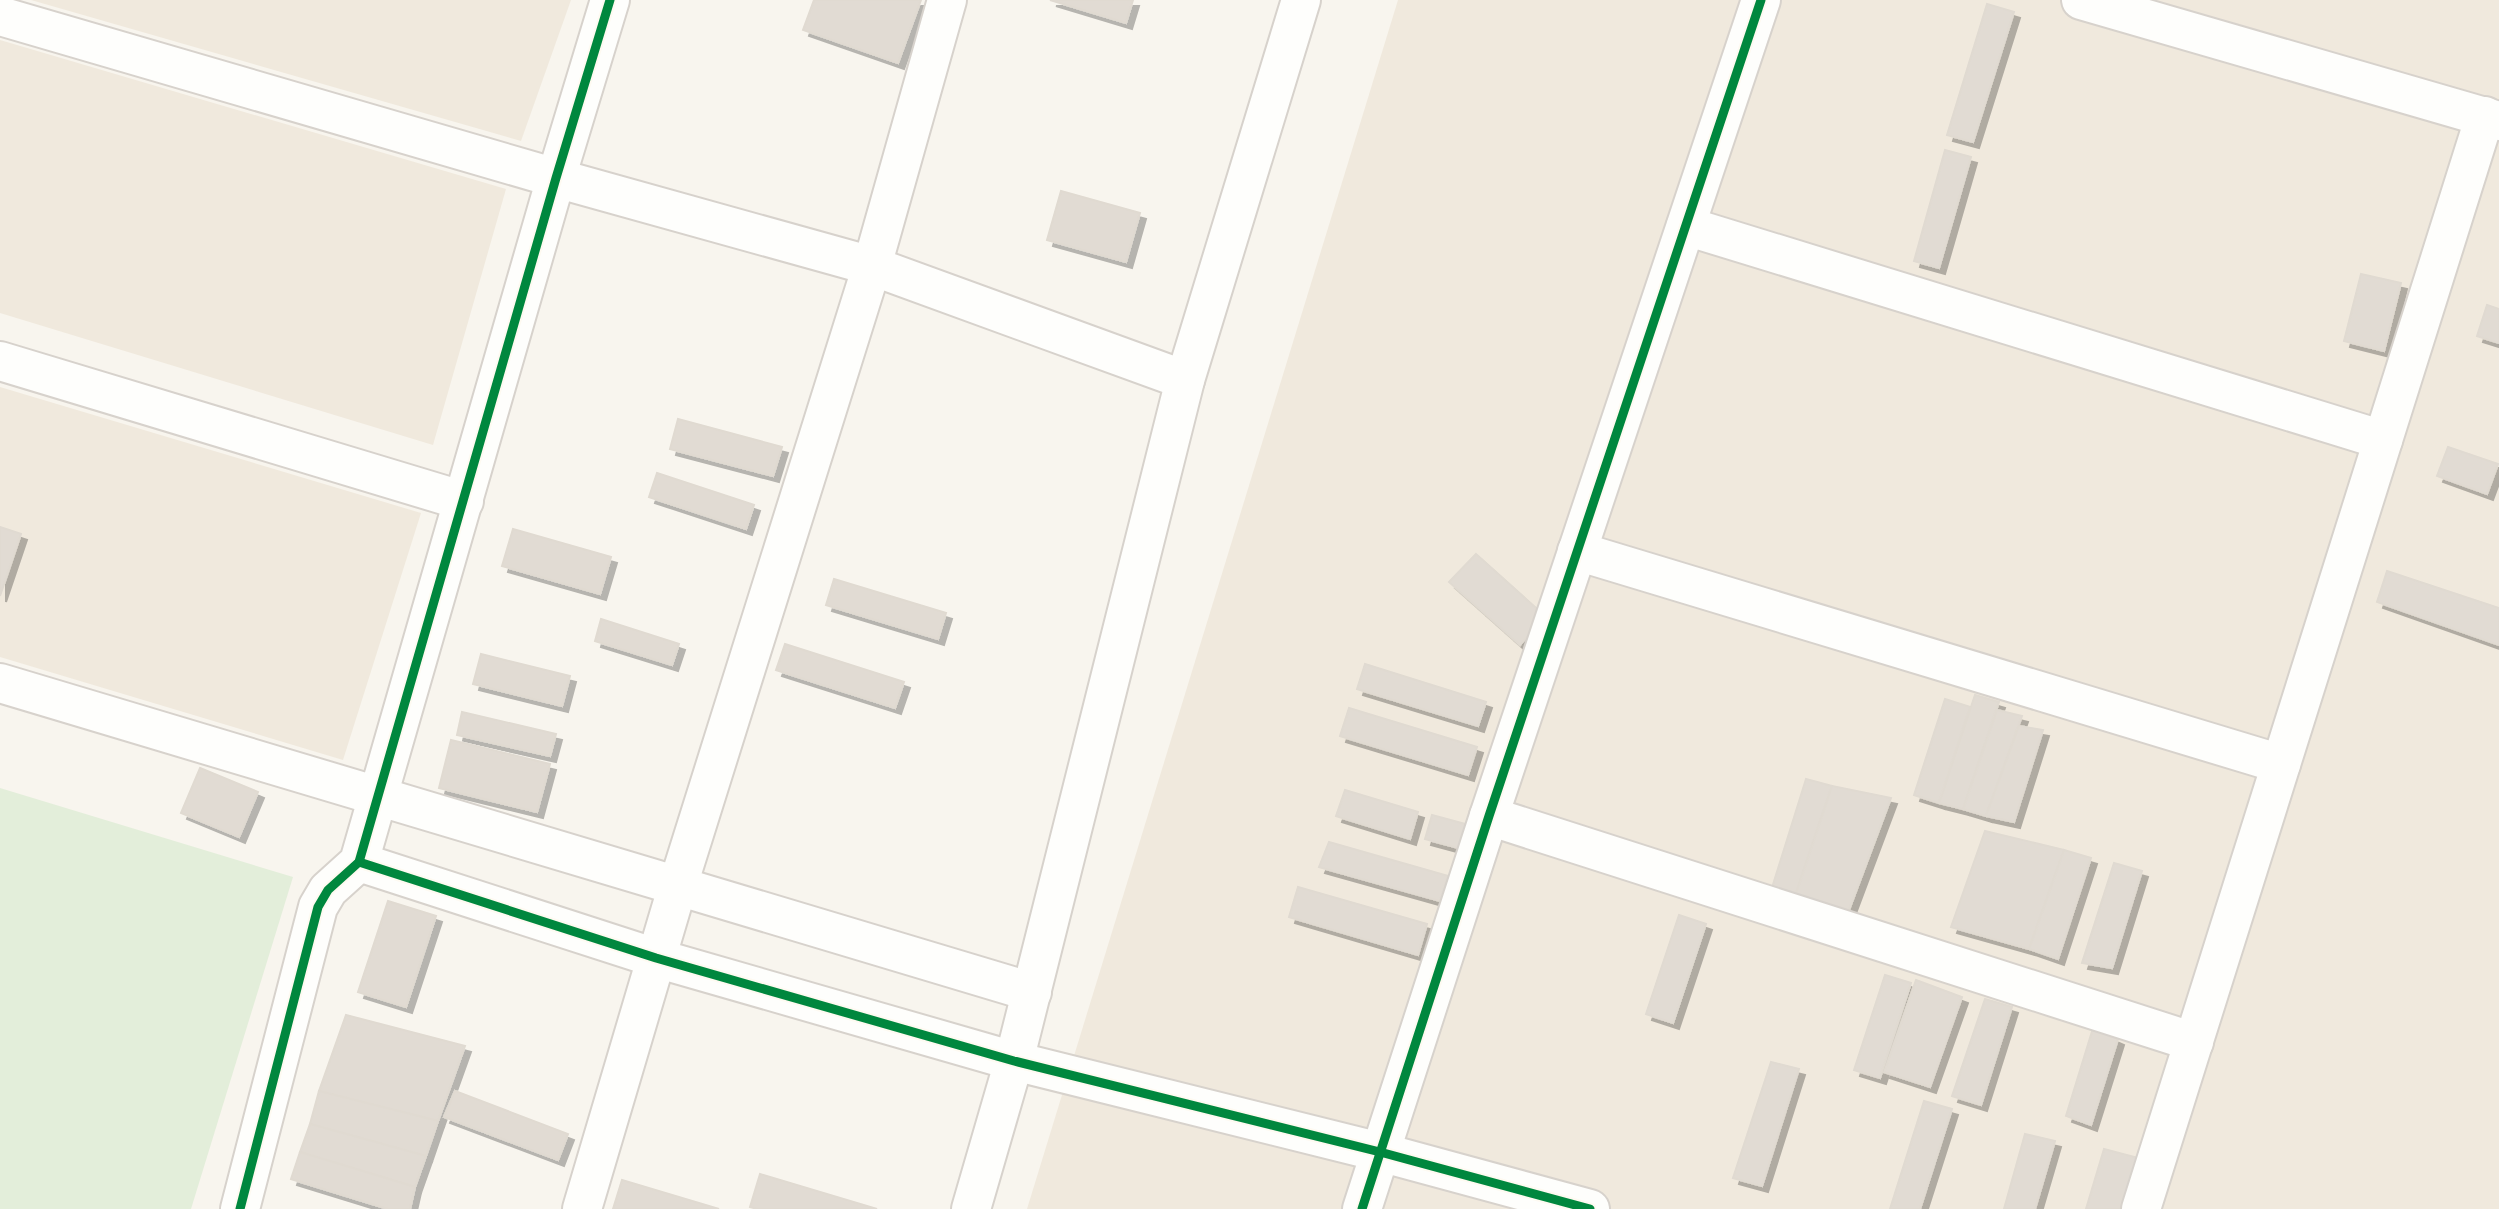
<svg xmlns="http://www.w3.org/2000/svg" width="2499" height="1209" viewBox="0 0 2499 1209" font-family="'Roboto Condensed',sans-serif">
<defs>
<filter id="shadow"><feDropShadow dx="6" dy="6" stdDeviation="0" flood-color="#0004"/></filter>
</defs>
<rect width="100%" height="100%" fill="#f8f5ee"/>
<g fill="#f0e9dd">
<path d="M31,0H571L521,141Z"/>
<path d="M1398,0H2499V1209H1027Z"/>
<path d="M0,40L506,189L433,445L0,313Z"/>
<path d="M0,387L421,513L343,760L0,657Z"/>
</g>
<path fill="#e3eeda" d="M0,788L293,877L191,1209H0Z"/>
<g fill="#e1dbd3" stroke="#e0dad1" stroke-width="2" filter="url(#shadow)">
<path d="M814,0H921L898,63L803,30Z"/>
<path d="M1050,0H1133L1126,23Z"/>
<path d="M1987,4L2014,12L1973,142L1947,135Z"/>
<path d="M1945,150L1971,157L1939,268L1914,261Z"/>
<path d="M1061,191L1140,213L1126,262L1047,240Z"/>
<path d="M2361,274L2401,283L2384,351L2344,341Z"/>
<path d="M2487,305L2499,309V343L2477,336Z"/>
<path d="M678,419L782,447L773,476L670,449Z"/>
<path d="M2448,447L2498,464L2487,494L2437,476Z"/>
<path d="M657,473L754,505L746,529L649,497Z"/>
<path d="M0,527L21,534L0,596Z"/>
<path d="M513,529L611,557L600,594L502,566Z"/>
<path d="M1476,554L1545,616L1520,645L1449,582Z"/>
<path d="M2387,571L2499,608V645L2377,602Z"/>
<path d="M834,579L946,613L938,639L826,605Z"/>
<path d="M601,619L679,644L672,665L595,641Z"/>
<path d="M785,644L904,682L895,708L776,670Z"/>
<path d="M481,654L570,676L562,706L473,684Z"/>
<path d="M1365,664L1486,702L1478,726L1357,689Z"/>
<path d="M1975,695L1999,702L1963,809L1939,803Z"/>
<path d="M1945,699L1970,707L1939,803L1914,795Z"/>
<path d="M1349,708L1477,747L1468,775L1340,736Z"/>
<path d="M1997,710L2022,716L1986,816L1963,809Z"/>
<path d="M462,712L556,734L550,756L457,735Z"/>
<path d="M2019,726L2043,730L2014,822L1986,816Z"/>
<path d="M451,740L550,764L537,812L439,788Z"/>
<path d="M200,768L258,792L239,837L181,813Z"/>
<path d="M1806,779L1832,786L1795,896L1771,891Z"/>
<path d="M1832,786L1891,798L1849,910L1795,896Z"/>
<path d="M1345,790L1418,812L1410,839L1336,816Z"/>
<path d="M1432,815L1469,825L1462,849L1425,839Z"/>
<path d="M1985,831L2064,850L2029,949L1951,927Z"/>
<path d="M1329,842L1448,876L1440,901L1319,867Z"/>
<path d="M2064,850L2091,858L2058,959L2029,949Z"/>
<path d="M2114,863L2142,871L2112,968L2082,963Z"/>
<path d="M1298,887L1427,924L1418,955L1289,917Z"/>
<path d="M388,901L436,916L406,1007L358,992Z"/>
<path d="M1679,915L1706,924L1673,1023L1646,1014Z"/>
<path d="M1885,975L1911,983L1880,1078L1854,1070Z"/>
<path d="M1916,980L1962,997L1930,1087L1884,1072Z"/>
<path d="M1985,999L2012,1007L1981,1105L1952,1096Z"/>
<path d="M346,1015L465,1046L438,1121L319,1091Z"/>
<path d="M2093,1028L2118,1039L2091,1125L2066,1116Z"/>
<path d="M1771,1062L1799,1069L1762,1186L1733,1178Z"/>
<path d="M319,1091L438,1121L426,1156L310,1124Z"/>
<path d="M455,1091L568,1134L558,1160L444,1117Z"/>
<path d="M1924,1101L1952,1109L1920,1209H1890Z"/>
<path d="M310,1124L426,1156L415,1187L300,1152Z"/>
<path d="M2025,1134L2055,1141L2035,1209H2004Z"/>
<path d="M2104,1149L2138,1158L2122,1209H2086Z"/>
<path d="M300,1152L415,1187L410,1209H388L291,1179Z"/>
<path d="M760,1174L877,1209H757L750,1207Z"/>
<path d="M622,1180L719,1209H613Z"/>
</g>
<g fill="none" stroke-linecap="round" stroke-linejoin="round">
<defs>
<g id="minor">
<path d="M2081,0L2499,121"/>
<path d="M0,16L556,178L872,266L1185,380"/>
<path d="M1686,226L2383,440"/>
<path d="M0,361L464,501"/>
<path d="M1577,551L2281,764"/>
<path d="M0,683L1032,992"/>
<path d="M1489,816L2194,1042"/>
<path d="M359,862L656,958L1014,1061L1380,1152L1590,1209"/>
<path d="M240,1209L318,907L328,890L359,862L556,178L610,0"/>
<path d="M582,1209L678,885L872,266L947,0"/>
<path d="M971,1209L1014,1061L1185,380L1301,0"/>
<path d="M1362,1209L1489,816L1761,0"/>
<path d="M2141,1209L2485,116"/>
</g>
</defs>
<use href="#minor" stroke="#d7d2cc" stroke-width="42"/>
<use href="#minor" stroke="#fefefc" stroke-width="38"/>
<defs>
<g id="cycleway">
<path d="M359,862L656,958L1014,1061L1380,1152L1590,1209"/>
<path d="M240,1209L318,907L328,890L359,862L556,178L610,0"/>
<path d="M1362,1209L1489,816L1761,0"/>
</g>
</defs>
<use href="#cycleway" stroke="#fefaf1" stroke-width="13"/>
<use href="#cycleway" stroke="#00873e" stroke-width="9"/>
</g>
</svg>
